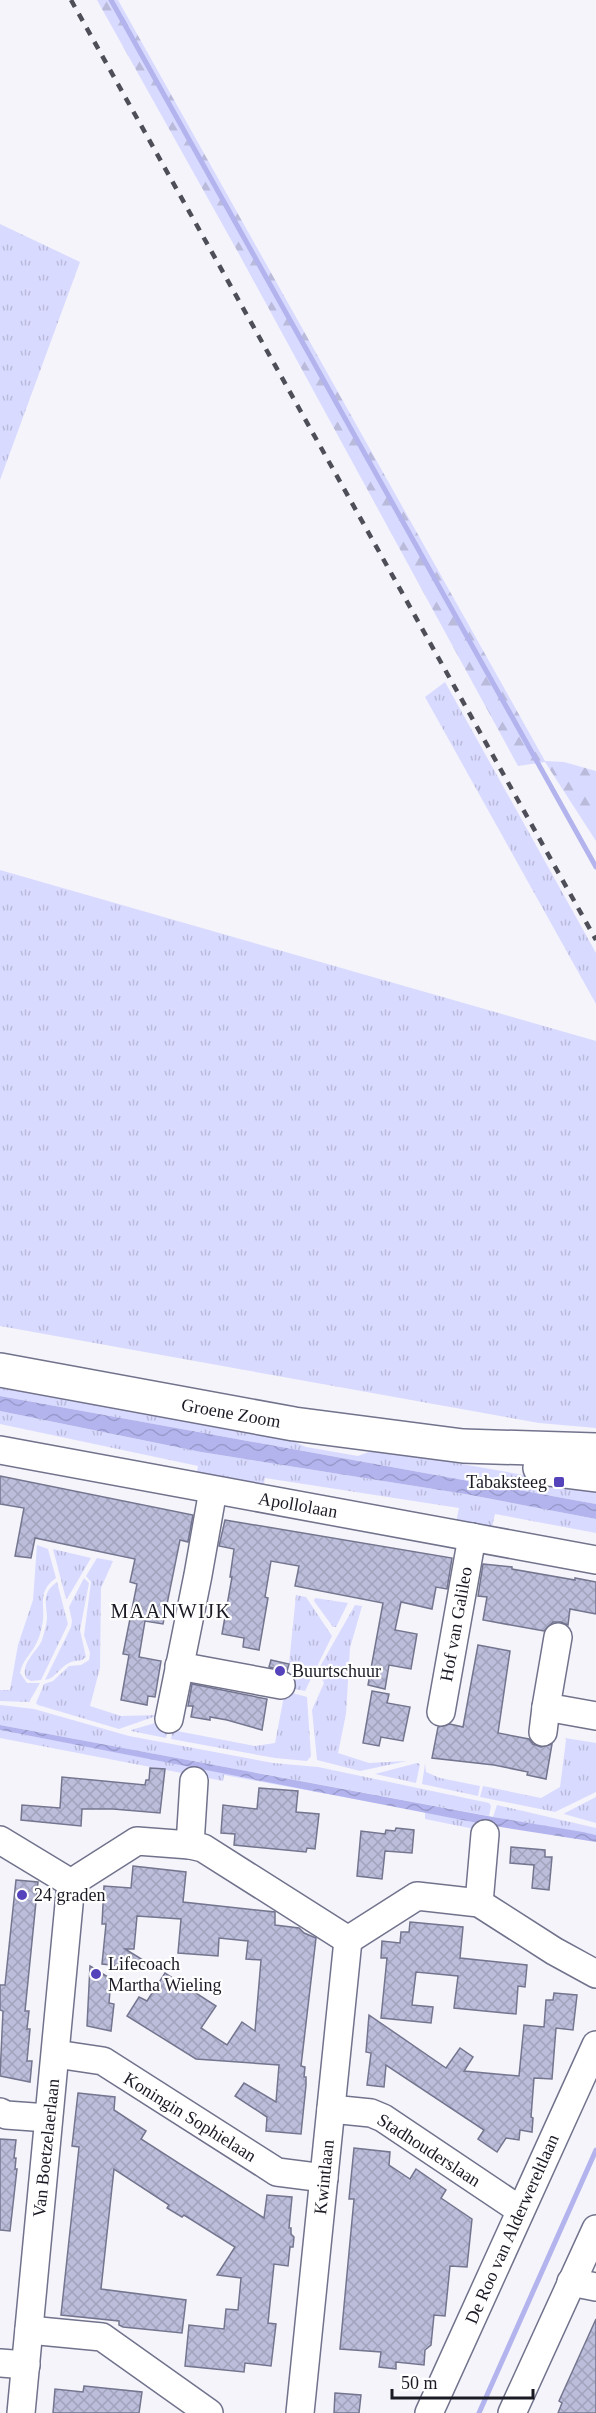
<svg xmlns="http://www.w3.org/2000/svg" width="596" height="2413" viewBox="0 0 596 2413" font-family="Georgia,serif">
<defs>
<pattern id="grass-tufts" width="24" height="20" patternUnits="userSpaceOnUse" patternTransform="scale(1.5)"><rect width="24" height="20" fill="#d9daff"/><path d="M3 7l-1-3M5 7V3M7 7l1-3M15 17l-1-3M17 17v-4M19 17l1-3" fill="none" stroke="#babada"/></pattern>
<pattern id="forest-firs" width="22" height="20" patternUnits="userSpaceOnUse" patternTransform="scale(1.5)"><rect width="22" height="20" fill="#d9daff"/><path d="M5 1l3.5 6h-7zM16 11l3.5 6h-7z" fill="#babada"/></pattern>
<pattern id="water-waves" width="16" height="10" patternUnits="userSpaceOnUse" patternTransform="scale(1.5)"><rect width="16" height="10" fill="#b3b4ee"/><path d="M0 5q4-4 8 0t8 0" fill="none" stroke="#999acc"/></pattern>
<pattern id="building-cross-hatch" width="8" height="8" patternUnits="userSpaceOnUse" patternTransform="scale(1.5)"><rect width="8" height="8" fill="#bcbdda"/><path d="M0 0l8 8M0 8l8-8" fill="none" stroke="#a1a2bb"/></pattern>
</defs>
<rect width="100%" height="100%" fill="#f4f4fa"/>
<g fill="url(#grass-tufts)">
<path d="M0,224L80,262L0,480Z"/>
<path d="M445,682L596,953V1004L425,697Z"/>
<path d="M0,870L596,1041V1428L539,1423L0,1326Z"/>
<path d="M0,1379L273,1432L306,1447L358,1456L377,1449L524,1475V1481L596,1488V1504L0,1396Z"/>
<path d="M0,1411L201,1452L465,1494L596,1519V1533L495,1514L491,1531L493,1532L491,1534L455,1527L459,1508L265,1478L262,1494L264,1495L261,1497L194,1485L192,1482H195L198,1466L0,1424Z"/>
<path d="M37,1545L48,1549L56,1578C35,1593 47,1607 42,1626C41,1632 39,1638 36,1644C31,1654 22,1661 20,1673L27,1683H40L29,1702L0,1701V1690H10L18,1645L33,1600Z"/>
<path d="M53,1549L91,1558L67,1599H66Z"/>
<path d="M97,1558L113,1561L101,1588L100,1668L90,1706L121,1716L159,1715L119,1729L38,1705L36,1703L44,1684L53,1681L69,1666L81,1665L89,1660L90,1653L84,1635L91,1582L86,1576Z"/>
<path d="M84,1578L89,1583L80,1630L86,1657C80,1663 76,1659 69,1663C59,1668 56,1678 45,1680L71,1627L72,1621L69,1607Z"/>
<path d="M57,1582L68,1624L41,1680L31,1681L26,1678C20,1663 37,1652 42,1640C44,1633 47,1624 47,1616C46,1601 42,1593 57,1582Z"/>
<path d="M296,1595L306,1597L332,1636L305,1691L289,1688L293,1665L289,1664Z"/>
<path d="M315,1598L348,1603L336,1627H333L314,1601Z"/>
<path d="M355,1605L362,1606L350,1648L346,1714L338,1753L369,1763L407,1761L360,1771L317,1760L312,1710L324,1683L318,1670Z"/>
<path d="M285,1691L307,1697L311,1756L307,1761L275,1758L171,1739L174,1719L179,1720L177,1731L255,1746L275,1743Z"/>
<path d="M0,1705L34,1709L129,1736L273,1763L318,1767L489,1803L491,1806L489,1816L0,1725Z"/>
<path d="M169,1719L166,1738L131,1731V1730Z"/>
<path d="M0,1730L426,1811L488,1825L484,1831L425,1819V1812L224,1775L223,1781L0,1738Z"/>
<path d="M565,1738L596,1743V1792L555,1812L480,1797L483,1786L541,1798L560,1787L566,1740Z"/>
<path d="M417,1763L420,1764L416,1783L375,1774Z"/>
<path d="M425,1764L426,1772L440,1778L480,1786L478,1796L422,1784Z"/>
<path d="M596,1797V1823L564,1814L565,1813Z"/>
<path d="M497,1805L596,1828V1835L493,1817Z"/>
</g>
<path fill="url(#forest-firs)" d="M97,0H118L545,761L564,762L596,771V841L545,762L518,766L239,254Z"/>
<g fill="url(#water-waves)">
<path d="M0,1396L596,1504V1519L465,1494L201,1452L0,1411Z"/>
<path d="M0,1725L493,1817L583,1832L596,1835V1842L488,1825L0,1730Z"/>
</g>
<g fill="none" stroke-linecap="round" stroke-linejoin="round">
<g stroke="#b3b4ee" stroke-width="5">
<path d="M111,0L596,867"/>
<path d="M479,2413L596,2150"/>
</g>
</g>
<g fill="url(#building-cross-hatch)" stroke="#74758f" stroke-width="1.5">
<path d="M0,1476L193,1515L188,1542L180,1540L163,1624L145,1621L139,1657L161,1661L155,1697L148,1696L147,1705L121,1700L129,1655L123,1654L137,1584L130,1582L135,1559L35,1538L31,1558L15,1556L24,1508L0,1504Z"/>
<path d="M225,1520L452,1558L447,1589L436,1587L432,1609L401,1602L395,1630L417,1634L411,1669L389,1665L385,1689L368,1685L383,1603L295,1586L299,1566L271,1561L265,1597L268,1598L259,1650L243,1647L244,1638L222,1634L232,1577H230L234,1549L219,1546Z"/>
<path d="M483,1564L512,1567V1569L575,1580V1578L596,1582V1614L570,1609L568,1625L561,1622H553L544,1631L483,1620L487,1597L478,1596Z"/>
<path d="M478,1645L510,1651L498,1733L529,1739L533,1744L541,1747L552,1744L546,1779L527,1775L528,1772L494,1765L432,1758L438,1727L450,1724L463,1727Z"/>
<path d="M271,1660L289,1664L287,1671L269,1667Z"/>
<path d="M192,1684L267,1699L262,1730L227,1720L210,1717V1720L191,1717L193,1706H188Z"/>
<path d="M372,1691L389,1694L387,1703L410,1707L403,1741L381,1737L379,1746L363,1743Z"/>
<path d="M150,1768L165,1769L160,1813L113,1809H82L81,1826L21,1820L22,1805L60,1808L62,1777L145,1785L146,1780H149Z"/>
<path d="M259,1788L298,1791L296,1812L319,1814L315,1849L307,1848L306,1852L234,1845L235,1834L221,1833L223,1805L257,1809Z"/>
<path d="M396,1828L414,1830L412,1853L385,1851L382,1879L357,1876L361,1831L385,1834L386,1830L395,1831Z"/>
<path d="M511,1847L545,1850V1857H552L549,1890L532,1888L534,1865L510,1863Z"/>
<path d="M133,1866L186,1872L183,1902L275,1912V1925L299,1928L304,1933L316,1938L301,2066L305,2067L304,2077H306V2085L301,2134L266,2131L267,2117L235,2096L244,2083L276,2102L279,2065L196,2059L127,2016L139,1997L147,2001L165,1973L216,2006L201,2028L227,2045L242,2022L255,2031L261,1960L246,1959L248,1941L219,1938L218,1956L178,1953L181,1919L137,1916L134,1949H125L159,1970L102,1964L106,1924H102L104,1886L131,1888Z"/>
<path d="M16,1880L38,1882L25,2011H29L27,2029H30L27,2061H32L30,2082L0,2076L3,2011L0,2010V1985H5Z"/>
<path d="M410,1922L463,1927L460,1958L527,1965L525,1987L518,1986L516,2014L454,2008L458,1976L416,1972L412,2005L433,2007L431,2023L381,2018L387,1958H381L382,1941L400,1943L401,1932H409Z"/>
<path d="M90,1966L111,1979L109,2003L114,2004L111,2031L87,2026Z"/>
<path d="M554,1993L577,1995L573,2030L556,2028L552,2079L534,2078L531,2117L533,2118L532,2132L520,2130L519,2140L506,2138L497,2152L478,2139L484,2130L386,2065L384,2087L367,2085L371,2053L366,2052L369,2015L446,2068L460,2048L473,2057L464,2071L519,2076L524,2025L544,2027L546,2000H553Z"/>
<path d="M78,2093L115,2097L114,2110L146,2131L141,2139L264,2218L267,2195L292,2197L289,2228H291V2234L294,2237L293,2247H290L288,2266L274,2264L268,2323L276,2324L271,2366L245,2363L244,2372L185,2366L189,2325L224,2329L226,2309L238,2310L241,2278L217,2275L235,2247L184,2215L182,2217L167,2208L169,2205L114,2169L101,2289L186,2300L182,2333L123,2327L119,2325V2321L61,2315L79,2147L72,2146Z"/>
<path d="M0,2139L16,2140L14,2158H16L15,2169H17L10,2231L0,2230Z"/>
<path d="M354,2148L390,2152L389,2165L410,2179L416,2169L446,2190L441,2198L472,2219L467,2267L450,2266L445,2316L434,2315L431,2345L425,2350L424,2365L396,2362V2369L379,2367L381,2352L340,2349L354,2199H349Z"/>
<path d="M596,2319V2413H558L562,2403L559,2401Z"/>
<path d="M84,2386L142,2392L139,2413H53L55,2389L83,2392Z"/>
<path d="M335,2393L361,2395L359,2413H334Z"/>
</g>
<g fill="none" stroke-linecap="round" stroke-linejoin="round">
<defs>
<g id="minor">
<path d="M0,1450L596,1560"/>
<path d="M558,1637L546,1707L596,1716"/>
<path d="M179,1666L281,1685"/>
<path d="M441,1712L472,1537"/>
<path d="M169,1719L198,1575L213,1490"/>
<path d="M543,1732L546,1707"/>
<path d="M0,1840L71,1883L137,1841L190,1845L203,1848L348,1940L417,1896L479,1903L554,1951L596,1974"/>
<path d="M190,1845L194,1781"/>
<path d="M479,1903L485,1834"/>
<path d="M56,2054L103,2061L277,2172L324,2178"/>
<path d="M331,2109L371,2113L383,2118L520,2210"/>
<path d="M0,2112L6,2115L48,2118"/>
<path d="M571,2282L596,2287"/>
<path d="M29,2330L102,2337L209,2413"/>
<path d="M0,2363L26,2365"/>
<path d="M21,2413L71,1883"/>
<path d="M300,2413L348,1940"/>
<path d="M429,2413L596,2045"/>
<path d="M512,2413L596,2229"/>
</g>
<g id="major">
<path d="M0,1370L294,1424L463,1446L596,1450"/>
<path d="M540,1468L596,1475"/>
</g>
</defs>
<use href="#minor" stroke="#71728c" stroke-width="30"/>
<use href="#major" stroke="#71728c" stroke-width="36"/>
<use href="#minor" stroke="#fff" stroke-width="27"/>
<use href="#major" stroke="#fff" stroke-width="33"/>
<path stroke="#4e4e58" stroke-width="4.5" stroke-dasharray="8 8" stroke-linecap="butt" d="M71,0L596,940"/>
</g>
<g fill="#5443bb" stroke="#fff" stroke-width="2">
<rect x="553" y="1476" width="12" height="12" rx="3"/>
<circle cx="280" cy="1671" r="6"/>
<circle cx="22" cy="1895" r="6"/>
<circle cx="96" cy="1974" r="6"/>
</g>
<g text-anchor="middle" stroke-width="4.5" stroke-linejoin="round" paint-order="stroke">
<g font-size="18" fill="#1a1a25" stroke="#fff">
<text transform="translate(231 1413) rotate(10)" y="6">Groene Zoom</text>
<text transform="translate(298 1505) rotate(10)" y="6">Apollolaan</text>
<text transform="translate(456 1624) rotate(-80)" y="6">Hof van Galileo</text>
<text transform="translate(190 2117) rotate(32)" y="6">Koningin Sophielaan</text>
<text transform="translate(46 2148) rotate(-84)" y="6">Van Boetzelaerlaan</text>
<text transform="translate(429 2150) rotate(33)" y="6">Stadhouderslaan</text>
<text transform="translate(324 2177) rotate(-84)" y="6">Kwintlaan</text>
<text transform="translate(512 2229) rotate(-66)" y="6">De Roo van Alderwereltlaan</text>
</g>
<g font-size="18" fill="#1a1a25" stroke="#fff" text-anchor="start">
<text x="547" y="1488" text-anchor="end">Tabaksteeg</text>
<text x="292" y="1677">Buurtschuur</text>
<text x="34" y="1901">24 graden</text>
<text x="108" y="1970">Lifecoach<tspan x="108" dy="21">Martha Wieling</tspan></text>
</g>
<g font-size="20" letter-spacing="1.5" fill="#1a1a25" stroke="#fff">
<text x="171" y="1618">MAANWIJK</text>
</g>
</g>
<path d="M392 2389v9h141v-9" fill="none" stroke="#1a1a25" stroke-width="3"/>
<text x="401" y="2389" font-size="18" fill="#1a1a25" stroke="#ffffff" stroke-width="4.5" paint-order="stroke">50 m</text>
</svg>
